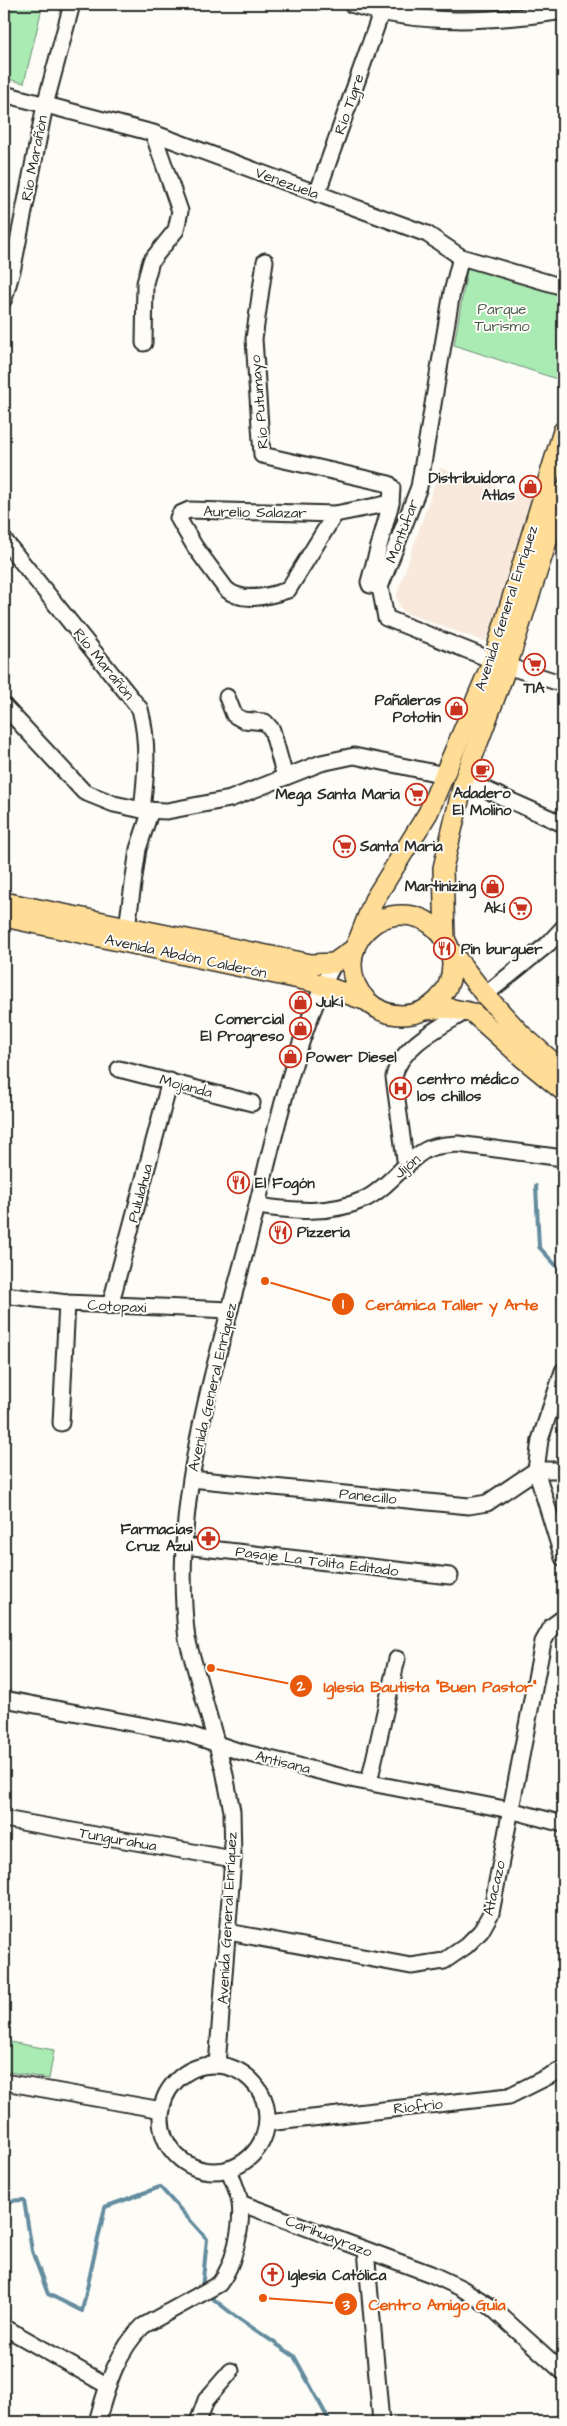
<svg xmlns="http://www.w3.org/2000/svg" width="567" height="2426" viewBox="0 0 567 2426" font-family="'Architects Daughter',sans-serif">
<rect width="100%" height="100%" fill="#fdfcf7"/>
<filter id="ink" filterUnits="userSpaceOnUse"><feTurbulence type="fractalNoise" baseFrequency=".02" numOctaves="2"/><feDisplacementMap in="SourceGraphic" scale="10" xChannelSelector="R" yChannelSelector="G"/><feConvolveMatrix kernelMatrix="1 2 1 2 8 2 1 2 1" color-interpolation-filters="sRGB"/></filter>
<g filter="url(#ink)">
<path fill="#f8e9dc" d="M440,468L534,499L489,638L483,641L403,612L396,597Z"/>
<g fill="#aaebb4" stroke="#6a8b70">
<path d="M4,4H43L24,83L4,78Z"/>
<path d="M468,264L563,294V381L454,345Z"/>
<path d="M4,2041L54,2050L49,2079L4,2071Z"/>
</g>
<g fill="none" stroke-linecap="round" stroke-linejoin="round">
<g stroke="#648c9e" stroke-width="4">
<path d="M536,1186L539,1247L563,1273"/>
<path d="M4,2201L24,2200L32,2251L48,2294L82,2311L105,2207L160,2187L207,2239L202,2289"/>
<path d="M207,2294L235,2316L294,2356L330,2422"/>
</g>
<defs>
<g id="minor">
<path d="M351,4C419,26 493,22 563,11"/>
<path d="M4,94L153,133L427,234L461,257L563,287"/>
<path d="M317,194L381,13"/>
<path d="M461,257L452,292L419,487L380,587L386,618L507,666L563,684"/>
<path d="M265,261L254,339L262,455L389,484L392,488L391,503"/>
<path d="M4,299L13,267L45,105L72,4"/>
<path d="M144,343L145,283L151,261L176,230L180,211L153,133"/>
<path d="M189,510L335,514L288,590C270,596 242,604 226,589L195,547L178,518L180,514Z"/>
<path d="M335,514L391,503L369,582L370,585L380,587"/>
<path d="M4,540L140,709C149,743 146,776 142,810"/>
<path d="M227,697L234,715L243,720L265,722L272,730L285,777"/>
<path d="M4,706L84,792L114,804L142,810L167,811L230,799L321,763L354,756L445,775"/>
<path d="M464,780L563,824"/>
<path d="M127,927L138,849L151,810"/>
<path d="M485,995L548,944L563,928"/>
<path d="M119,1069L252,1103"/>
<path d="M406,1167L394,1077C400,1045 443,1026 468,1010"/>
<path d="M257,1206C294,1211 330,1215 365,1199C387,1189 409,1157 428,1149C437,1145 448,1145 458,1144L563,1158"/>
<path d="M4,1295L67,1303L230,1310"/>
<path d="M110,1306L170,1081"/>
<path d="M563,1371L540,1440L536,1470L563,1558"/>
<path d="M61,1423L67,1303"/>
<path d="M536,1470H563"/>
<path d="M191,1479L469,1506L487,1503L536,1470"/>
<path d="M184,1546L450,1576"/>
<path d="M4,1699L188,1734L238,1751L355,1780L510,1810L563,1824"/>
<path d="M369,1782L397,1659"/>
<path d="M4,1819L233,1859"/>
<path d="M228,1932L411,1966L444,1961L466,1946L481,1931L491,1913L543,1642L552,1626L563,1618"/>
<path d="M217,2065L233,1859L232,1811L224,1770L187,1639C169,1500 217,1363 251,1230C272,1145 294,1040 334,963"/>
<circle cx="214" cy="2118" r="53"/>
<path d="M4,2082L162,2110"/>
<path d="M267,2123L509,2096L563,2069"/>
<path d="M240,2203L431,2274L461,2288L491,2307L563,2372"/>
<path d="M366,2250L381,2422"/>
<path d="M4,2327L108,2386"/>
<path d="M97,2422C107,2387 116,2352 143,2326L219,2284C234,2266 243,2226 240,2202C238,2191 232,2179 229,2169"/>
<path d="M198,2422L206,2400L231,2371"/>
</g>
<g id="major">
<path d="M4,902L311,964L334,963L355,948"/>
<circle cx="402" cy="965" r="50"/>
<path d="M4,917L313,982L367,1001"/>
<path d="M445,939L443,868L464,780L507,666L563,492"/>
<path d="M358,941L374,900L428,813L493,660L563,431"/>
<path d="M450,950L485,995L521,1034L563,1071"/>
<path d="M425,1010L448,1008L473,1013L524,1059L563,1091"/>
</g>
</defs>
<use href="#minor" stroke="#2b2b2b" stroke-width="19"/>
<use href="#major" stroke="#2b2b2b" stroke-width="22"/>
<use href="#minor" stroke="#fdfcf7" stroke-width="15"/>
<use href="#major" stroke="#ffdd96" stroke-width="19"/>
</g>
</g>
<defs>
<symbol id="shop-ring" viewBox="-11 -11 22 22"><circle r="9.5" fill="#fdfcf7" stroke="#c8321e" stroke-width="1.5"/><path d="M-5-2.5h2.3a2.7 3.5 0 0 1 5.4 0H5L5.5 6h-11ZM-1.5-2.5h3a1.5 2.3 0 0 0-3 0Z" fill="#c8321e"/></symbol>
<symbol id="supermarket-ring" viewBox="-11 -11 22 22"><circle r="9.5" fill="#fdfcf7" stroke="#c8321e" stroke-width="1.5"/><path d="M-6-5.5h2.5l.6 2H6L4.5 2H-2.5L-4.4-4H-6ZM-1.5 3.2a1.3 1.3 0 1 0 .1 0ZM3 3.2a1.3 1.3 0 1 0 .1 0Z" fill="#c8321e"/></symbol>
<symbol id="cafe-ring" viewBox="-11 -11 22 22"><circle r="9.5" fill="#fdfcf7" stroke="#c8321e" stroke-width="1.5"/><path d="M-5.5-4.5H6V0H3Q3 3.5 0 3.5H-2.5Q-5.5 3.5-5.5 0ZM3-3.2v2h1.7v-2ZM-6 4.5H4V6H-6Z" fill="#c8321e"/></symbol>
<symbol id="restaurant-ring" viewBox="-11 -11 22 22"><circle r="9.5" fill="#fdfcf7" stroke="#c8321e" stroke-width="1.5"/><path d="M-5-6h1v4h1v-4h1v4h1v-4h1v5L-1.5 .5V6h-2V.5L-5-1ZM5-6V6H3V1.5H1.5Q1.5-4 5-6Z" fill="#c8321e"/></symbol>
<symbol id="hospital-ring" viewBox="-11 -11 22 22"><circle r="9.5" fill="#fdfcf7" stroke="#c8321e" stroke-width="1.5"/><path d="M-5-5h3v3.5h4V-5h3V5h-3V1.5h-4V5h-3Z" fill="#c8321e"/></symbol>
<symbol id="pharmacy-ring" viewBox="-11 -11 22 22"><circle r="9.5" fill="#fdfcf7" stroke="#c8321e" stroke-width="1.5"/><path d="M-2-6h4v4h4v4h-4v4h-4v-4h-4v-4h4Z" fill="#c8321e"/></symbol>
<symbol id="church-ring" viewBox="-11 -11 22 22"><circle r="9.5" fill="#fdfcf7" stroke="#c8321e" stroke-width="1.5"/><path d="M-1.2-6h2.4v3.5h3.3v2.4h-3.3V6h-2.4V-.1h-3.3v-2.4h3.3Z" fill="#c8321e"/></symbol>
</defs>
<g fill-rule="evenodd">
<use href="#shop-ring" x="518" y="474" width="25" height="25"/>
<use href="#supermarket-ring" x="522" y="652" width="25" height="25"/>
<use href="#shop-ring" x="444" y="696" width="25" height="25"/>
<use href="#cafe-ring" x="470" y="758" width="25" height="25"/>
<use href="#supermarket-ring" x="404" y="782" width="25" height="25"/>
<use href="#supermarket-ring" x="332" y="834" width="25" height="25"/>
<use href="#shop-ring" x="480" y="874" width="25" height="25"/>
<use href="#supermarket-ring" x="508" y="896" width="25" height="25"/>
<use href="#restaurant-ring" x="432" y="936" width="25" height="25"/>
<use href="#shop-ring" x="288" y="990" width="25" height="25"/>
<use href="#shop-ring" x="288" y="1016" width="25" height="25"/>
<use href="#shop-ring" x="278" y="1044" width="25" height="25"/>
<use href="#hospital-ring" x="388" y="1076" width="25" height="25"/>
<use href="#restaurant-ring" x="226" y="1170" width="25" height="25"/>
<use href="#restaurant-ring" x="268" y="1220" width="25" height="25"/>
<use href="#pharmacy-ring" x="196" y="1526" width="25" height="25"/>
<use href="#church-ring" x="260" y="2262" width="25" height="25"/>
</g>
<g text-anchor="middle" stroke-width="4" stroke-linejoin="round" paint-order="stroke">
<g font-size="15" fill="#2b2b2b" stroke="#fdfcf7">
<text transform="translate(349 104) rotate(-71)" y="5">Río Tigre</text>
<text transform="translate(34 158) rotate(-79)" y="5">Río Marañòn</text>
<text transform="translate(287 183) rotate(20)" y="5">Venezuela</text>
<text transform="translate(259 402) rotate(-95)" y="5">Río Putumayo</text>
<text transform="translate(255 512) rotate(1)" y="5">Aurelio Salazar</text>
<text transform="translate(402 531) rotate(-69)" y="5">Montùfar</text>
<text transform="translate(506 608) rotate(-72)" y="5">Avenida General Enríquez</text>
<text transform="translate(104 664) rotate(51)" y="5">Río Marañòn</text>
<text transform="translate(186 956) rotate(12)" y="5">Avenida Abdón Calderón</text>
<text transform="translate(186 1086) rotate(15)" y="5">Mojanda</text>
<text transform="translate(407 1166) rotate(-40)" y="5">Jijón</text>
<text transform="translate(140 1193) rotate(-75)" y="5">Pululahua</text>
<text transform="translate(117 1306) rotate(3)" y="5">Cotopaxi</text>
<text transform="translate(212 1387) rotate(-77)" y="5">Avenida General Enríquez</text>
<text transform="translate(368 1496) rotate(6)" y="5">Panecillo</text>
<text transform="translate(317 1561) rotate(7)" y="5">Pasaje La Tolita Editado</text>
<text transform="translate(283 1762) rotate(14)" y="5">Antisana</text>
<text transform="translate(118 1839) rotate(10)" y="5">Tungurahua</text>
<text transform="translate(494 1888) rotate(-77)" y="5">Atacazo</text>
<text transform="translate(227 1918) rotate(-87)" y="5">Avenida General Enríquez</text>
<text transform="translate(418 2106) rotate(-6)" y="5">Riofrìo</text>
<text transform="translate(329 2236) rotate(21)" y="5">Carihuayrazo</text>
</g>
<g font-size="15" fill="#4b5b4d" stroke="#fdfcf7">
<text x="502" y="314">Parque<tspan x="502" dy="17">Turismo</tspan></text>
</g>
<g font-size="15" font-weight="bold" fill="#2b2b2b" stroke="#fdfcf7" text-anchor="start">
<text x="515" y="483" text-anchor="end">Distribuidora<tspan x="515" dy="17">Atlas</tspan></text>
<text x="534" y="693" text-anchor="middle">TIA</text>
<text x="441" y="705" text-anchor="end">Pañaleras<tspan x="441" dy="17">Pototin</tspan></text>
<text x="482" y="798" text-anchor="middle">Adadero<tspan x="482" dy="17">El Molino</tspan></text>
<text x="400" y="799" text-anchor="end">Mega Santa Maria</text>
<text x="360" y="851">Santa Maria</text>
<text x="476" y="891" text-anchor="end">Martinizing</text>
<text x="505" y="913" text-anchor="end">Akí</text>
<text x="461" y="954">Pin burguer</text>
<text x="316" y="1007">Juki</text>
<text x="284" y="1024" text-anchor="end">Comercial<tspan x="284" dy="17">El Progreso</tspan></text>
<text x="306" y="1062">Power Diesel</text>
<text x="417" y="1084">centro médico<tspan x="417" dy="17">los chillos</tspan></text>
<text x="255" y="1188">El Fogón</text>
<text x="297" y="1237">Pizzeria</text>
<text x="193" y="1534" text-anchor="end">Farmacias<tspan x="193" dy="17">Cruz Azul</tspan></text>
<text x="288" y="2280">Iglesia Católica</text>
</g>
</g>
<path fill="none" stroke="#e8590c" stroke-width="2" d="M265 1281L343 1304M211 1668L301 1686M263 2298L346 2304"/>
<g fill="#e8590c" stroke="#fdfcf7" stroke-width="2">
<circle cx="265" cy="1281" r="5"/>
<circle cx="211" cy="1668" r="5"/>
<circle cx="263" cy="2298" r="5"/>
<circle cx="343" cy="1304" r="12"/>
<circle cx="301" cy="1686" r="12"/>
<circle cx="346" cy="2304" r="12"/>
</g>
<g font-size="15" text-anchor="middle" font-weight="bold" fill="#fff">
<text x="343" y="1309">1</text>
<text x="301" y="1691">2</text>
<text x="346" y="2310">3</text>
</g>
<g font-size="16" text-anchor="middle" font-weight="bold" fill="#e8590c" stroke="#fdfcf7" stroke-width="4" stroke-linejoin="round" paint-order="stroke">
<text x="452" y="1310">Cerámica Taller y Arte</text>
<text x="430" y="1692">Iglesia Bautista "Buen Pastor"</text>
<text x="437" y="2310">Centro Amigo Guia</text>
</g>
<rect width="567" height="2426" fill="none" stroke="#fdfcf7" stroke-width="20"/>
<rect x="10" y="10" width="547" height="2406" fill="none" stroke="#2b2b2b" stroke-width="2" filter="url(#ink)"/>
</svg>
